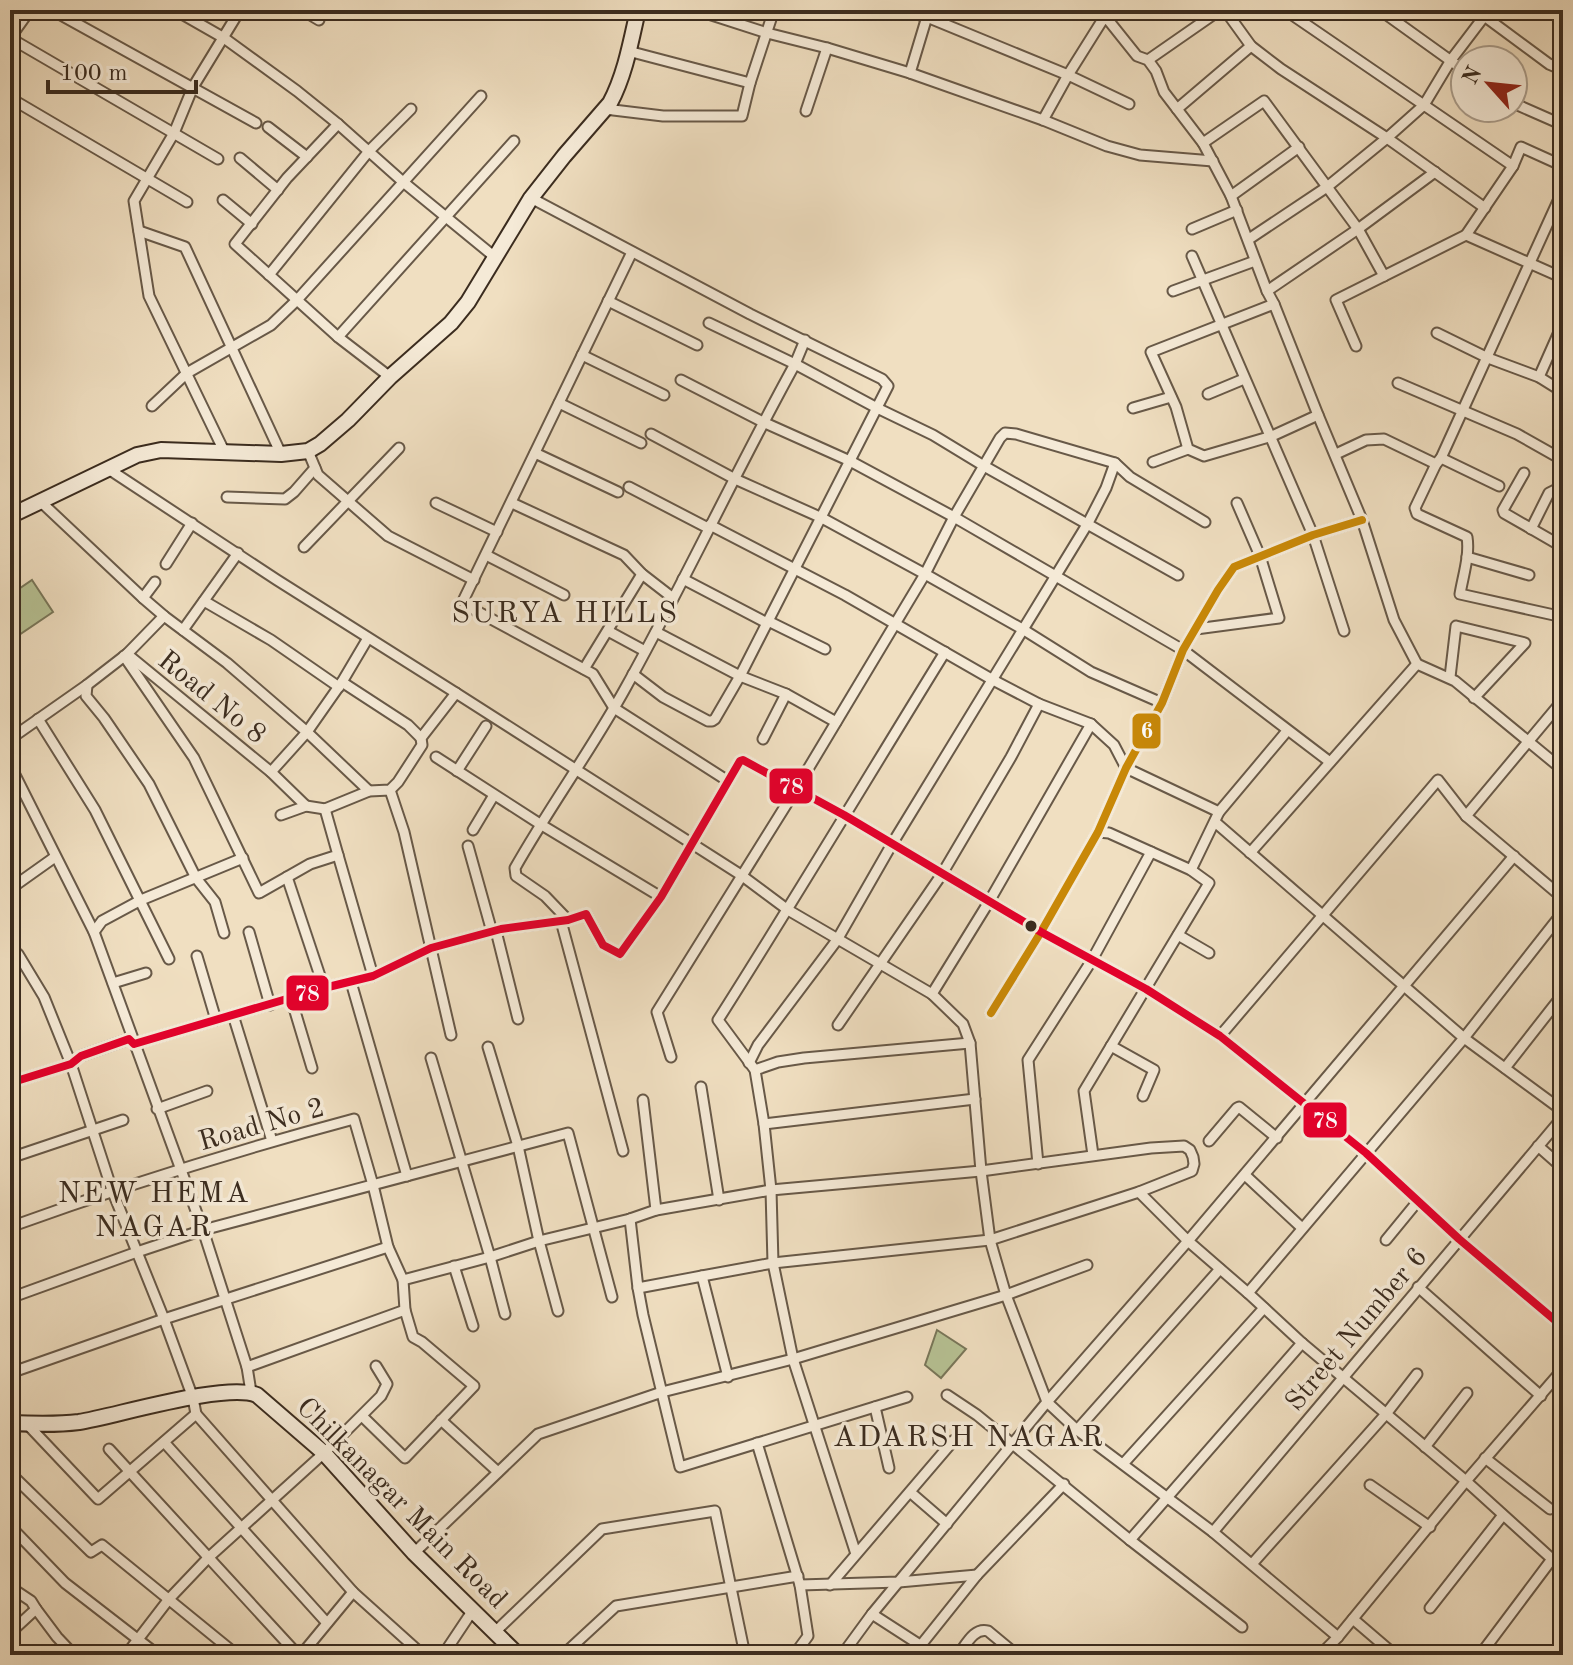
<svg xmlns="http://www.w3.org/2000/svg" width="1573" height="1665" viewBox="0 0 1573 1665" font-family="'Old Standard TT',serif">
<rect width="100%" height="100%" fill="#f0dfc1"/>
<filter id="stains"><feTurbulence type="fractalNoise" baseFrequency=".0025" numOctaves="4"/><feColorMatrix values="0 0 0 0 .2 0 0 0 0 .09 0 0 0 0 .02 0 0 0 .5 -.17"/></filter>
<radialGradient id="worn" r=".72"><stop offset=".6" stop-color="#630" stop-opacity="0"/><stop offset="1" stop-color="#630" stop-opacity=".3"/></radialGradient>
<g fill="#b7c294" stroke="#79775a" stroke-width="2">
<path d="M32,580L53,612L10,641V595Z"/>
<path d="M937,1330L966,1349L941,1378L925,1365Z"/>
</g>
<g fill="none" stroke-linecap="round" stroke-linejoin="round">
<defs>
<g id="street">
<path d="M52,10L256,123"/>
<path d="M175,10L224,38L297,91L338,124L402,181L496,258"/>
<path d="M302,10L319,20"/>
<path d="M696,10L767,33L827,48L910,73L1043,120L1107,146L1140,155L1213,161"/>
<path d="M903,10L927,17L1068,75L1129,104"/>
<path d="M1095,10L1105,16L1109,10"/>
<path d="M1225,10L1251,46L1281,69L1387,138L1485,208"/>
<path d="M1285,10L1513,166"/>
<path d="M1380,10L1465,71"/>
<path d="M1476,10L1549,64L1563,70"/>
<path d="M10,38L218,159"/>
<path d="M10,38L30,10"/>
<path d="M628,51L750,83L774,10"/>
<path d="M1148,60L1220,10"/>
<path d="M910,73L929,10"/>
<path d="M10,98L187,202"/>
<path d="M1513,103L1563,125"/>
<path d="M605,109L663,116H742L750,83"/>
<path d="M1177,109L1251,46"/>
<path d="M806,111L827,48"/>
<path d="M1043,120L1068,75L1105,16L1137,56L1148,60L1156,71L1164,92L1203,143L1231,196L1267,291L1274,304L1318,415L1362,520L1394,620L1417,664"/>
<path d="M338,124L287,178L235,244L338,337L390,377"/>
<path d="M268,127L307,157"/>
<path d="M1203,143L1264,101L1358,229L1384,276"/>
<path d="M240,158L278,190"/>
<path d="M1563,166L1521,147L1513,166L1466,235L1563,278"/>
<path d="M1563,190L1441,458L1436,464L1415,508L1417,514L1467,537C1470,555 1463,576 1460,594L1563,617"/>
<path d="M1231,196L1299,147"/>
<path d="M531,198L750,314L882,379L888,386L740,676L715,719L712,721H708L663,697L633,674"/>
<path d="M223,200L252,224"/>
<path d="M1192,229L1237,210"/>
<path d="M139,231L185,247L281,454"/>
<path d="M1249,239L1327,187L1387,138L1424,105L1451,60L1489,10"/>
<path d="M632,252L463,601L469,607L593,674L614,708L728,781"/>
<path d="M1192,256L1313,535L1344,631"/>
<path d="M269,275L369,151L411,109"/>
<path d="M1173,291L1255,261"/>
<path d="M1267,291L1358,229L1435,172"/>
<path d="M608,301L697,345"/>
<path d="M1274,304L1151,352L1176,407L1188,449L1204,456L1272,436L1318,415"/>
<path d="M709,323L795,364L877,408L933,435L984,466L1178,575"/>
<path d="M1437,333L1488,358L1539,377L1563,392"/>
<path d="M338,337L514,141"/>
<path d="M1356,346L1336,300L1466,235"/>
<path d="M582,355L664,395"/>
<path d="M1539,377L1563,323"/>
<path d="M681,380L763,422L850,461L954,517L1183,650L1330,762"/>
<path d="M1398,383L1517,434L1563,460"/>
<path d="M1208,394L1244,379"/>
<path d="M559,403L641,443"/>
<path d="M152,406L187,373L271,325L297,300L481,96"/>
<path d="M1133,408L1171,397"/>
<path d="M651,434L735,479L822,518L925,574L1024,630L1091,672L1162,703"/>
<path d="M224,451L149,296L134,201L174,133L193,87L240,10"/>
<path d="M308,451L318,475L388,536L474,580"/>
<path d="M535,453L618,492"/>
<path d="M1336,454L1366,440L1384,439L1436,464"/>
<path d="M1441,458L1499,486"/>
<path d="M1153,462L1188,449"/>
<path d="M107,468L277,580L456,693L741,875L788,910L932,994"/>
<path d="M1524,473L1503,510L1504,513L1563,547"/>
<path d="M629,487L708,528"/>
<path d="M227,497L285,499L294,492L315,468"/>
<path d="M40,501L143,598L164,616L227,663L307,732L369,791"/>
<path d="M436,503L497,532"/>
<path d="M512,503L624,555L642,574L673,598"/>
<path d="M710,525L845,595L993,680L1039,704L1091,724L1114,745L1126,768L1219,812"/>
<path d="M1531,529L1549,493L1555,490L1563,494"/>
<path d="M304,547L399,448"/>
<path d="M486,555L564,595"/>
<path d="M1467,557L1529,575"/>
<path d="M166,564L192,523"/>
<path d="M683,579L767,623"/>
<path d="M143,598L155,582"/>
<path d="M204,601L271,640L339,687"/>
<path d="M768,621L825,649"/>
<path d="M1196,629L1279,618L1260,556L1237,503"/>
<path d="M183,630L238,553"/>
<path d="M608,631L645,651"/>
<path d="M656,632L740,676L786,694L836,722"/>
<path d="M127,654L164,616"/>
<path d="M124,656L194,758L259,893L310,864L338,855L325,809"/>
<path d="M1417,664L1455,681L1563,770"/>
<path d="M584,669L642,574"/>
<path d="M1450,677L1456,626L1525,643L1474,698"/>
<path d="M342,682L408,725L421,738"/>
<path d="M87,685L86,696L104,718L149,784L196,878L215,902L224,933"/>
<path d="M38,719L95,810L169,959"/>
<path d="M1091,724L990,900L932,994L963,1024L970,1043L981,1171L990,1240L1006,1295L1047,1402L1077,1430L1213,1532L1338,1637"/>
<path d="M10,739L87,685L127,654L271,772L306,806"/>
<path d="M763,739L786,694"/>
<path d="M436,757L540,824L661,897"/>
<path d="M10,765L94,932L203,1230L568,1133L612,1297"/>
<path d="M457,771L486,726"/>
<path d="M271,772L307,732L342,682L368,638"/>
<path d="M390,790L404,832L451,1035"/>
<path d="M281,815L306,806L325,809L369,791L390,790L398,782L422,745L421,738L456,693"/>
<path d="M1466,816L1563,700"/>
<path d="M1215,822L1464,1038L1563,1111"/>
<path d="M473,830L494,795"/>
<path d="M468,846L492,932"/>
<path d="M1250,853L1417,664"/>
<path d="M338,855L373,976"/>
<path d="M1191,870L1219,812L1287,731"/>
<path d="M287,877L324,988"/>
<path d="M10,889L55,857"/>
<path d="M1563,912L1464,1038L1248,1293L1302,1343L1466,1481L1563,1569"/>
<path d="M568,920L545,896L516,876L515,868C550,806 592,749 626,687C685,581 736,471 795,364L805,340"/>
<path d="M561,921L623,1151"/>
<path d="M496,931L518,1019"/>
<path d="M94,932L102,921L141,900L243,858"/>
<path d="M249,932L270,1005"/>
<path d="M1178,935L1209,953"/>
<path d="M18,954L44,997L71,1064L112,1190L164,1319L193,1398L196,1414L98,1499L27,1424"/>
<path d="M197,956L216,1020"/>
<path d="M351,982L407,1176"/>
<path d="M113,983L146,973"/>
<path d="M291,998L312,1068"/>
<path d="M991,1013L1041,932L1098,832L1126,768L1162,703L1183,650L1218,590L1234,567L1313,535L1362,520"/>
<path d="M233,1015L272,1141"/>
<path d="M838,1025L942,874L1011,757L1039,704"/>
<path d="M1220,1036L1438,780L1466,816L1563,898"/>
<path d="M1111,1046L1154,1070L1143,1096"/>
<path d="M488,1047L518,1146L539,1241L558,1311"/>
<path d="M671,1057L657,1012L796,789L925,574L954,517L1000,438L1005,433L1016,434L1115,463"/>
<path d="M431,1058L490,1257L505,1314"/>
<path d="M749,1063L758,1045L837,940L892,844L1088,523L1106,488L1115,463L1130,477L1205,522"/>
<path d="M1505,1068L1563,994"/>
<path d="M755,1070L778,1062L804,1058L970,1043"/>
<path d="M10,1083L71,1064L81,1056L129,1039L134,1044L324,988L373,976L431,948L501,929L568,920L586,914L603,945L620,954L661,897L740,761L743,760L844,815L1041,932L1146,989L1220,1036L1366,1153L1459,1239L1563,1327"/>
<path d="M701,1087L719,1200"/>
<path d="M643,1100L656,1210"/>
<path d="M157,1109L207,1091"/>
<path d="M764,1124L975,1099"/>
<path d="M1209,1141L1237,1108L1239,1107L1277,1138"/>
<path d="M1538,1146L1563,1168"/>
<path d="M1093,1155L1084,1091L1209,883L1191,870L1109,833L1098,832"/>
<path d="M10,1158L123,1120"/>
<path d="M1038,1164L1028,1060L1092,960L1151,852"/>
<path d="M1245,1175L1302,1228"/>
<path d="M1139,1192L1188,1241L1514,856"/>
<path d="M630,1219L638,1288L702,1276L728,1377"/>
<path d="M10,1227C123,1186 238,1150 354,1119L373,1185L388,1247L403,1280L405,1310L413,1337L422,1342L474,1386L405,1458L362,1416"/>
<path d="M1386,1240L1418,1201"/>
<path d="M454,1266L473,1326"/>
<path d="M403,1280L490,1257L539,1241L630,1219L656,1210L771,1190L981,1171L1151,1148L1184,1146L1190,1150L1193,1157L1194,1164L1192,1171L1139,1192L990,1240L773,1263L702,1276"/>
<path d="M1418,1287L1541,1396"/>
<path d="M638,1288L643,1315L680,1467L907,1397"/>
<path d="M10,1298L137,1252L203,1230L247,1367L251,1392"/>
<path d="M247,1367L405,1310"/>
<path d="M10,1373L164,1319L388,1247"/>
<path d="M947,1395L977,1415L1130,1540L1242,1627"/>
<path d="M875,1407L889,1468"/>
<path d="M196,1414L353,1592L423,1655"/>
<path d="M441,1420L498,1472"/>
<path d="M1077,1430L1220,1269"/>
<path d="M164,1442L327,1623"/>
<path d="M757,1443L800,1585L808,1636L794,1655"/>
<path d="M1559,1444L1563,1447"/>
<path d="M1425,1447L1467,1393"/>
<path d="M109,1449L298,1655"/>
<path d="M1485,1458L1550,1509"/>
<path d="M1123,1464L1264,1308"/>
<path d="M10,1473L91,1552L102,1545L237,1655"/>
<path d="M1370,1485L1430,1527"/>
<path d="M910,1492L947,1524"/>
<path d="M10,1526L65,1583L158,1655"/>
<path d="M1213,1532L1563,1117"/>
<path d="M1130,1540L1302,1343"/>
<path d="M414,1553L538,1434L662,1392L793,1359L1006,1295L1087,1265"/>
<path d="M856,1554L793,1359L773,1263L771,1190L764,1124L755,1070L718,1020C795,899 869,775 945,652"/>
<path d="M1252,1564L1386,1414L1417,1374"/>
<path d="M10,1585L16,1591L10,1597"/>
<path d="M800,1585L899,1582L977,1575"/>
<path d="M830,1585L954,1440"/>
<path d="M16,1591L31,1601L36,1609"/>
<path d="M1430,1608L1503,1515"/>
<path d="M872,1614L920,1645"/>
<path d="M1353,1619L1395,1655"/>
<path d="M495,1632L602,1529L715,1511L745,1655"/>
<path d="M10,1633L36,1609L57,1637L74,1655"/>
<path d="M126,1655L169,1599L208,1558L324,1453L381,1396L387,1384L376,1366"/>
<path d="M301,1655L353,1592"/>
<path d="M443,1655L473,1610"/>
<path d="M563,1655L616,1606L798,1576"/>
<path d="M842,1655L872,1614L1047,1402L1188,1241L1248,1293"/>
<path d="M913,1655L977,1575L1064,1484"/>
<path d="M958,1655C966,1645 974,1627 988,1631L1017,1655"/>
<path d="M1320,1655L1338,1637L1466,1481L1563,1369"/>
<path d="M1480,1655L1552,1559"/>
</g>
<g id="secondary">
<path d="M10,516L137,455L161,450L281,454L308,451L320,444L348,420L390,377L451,323L468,302L531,198L564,156L610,103C625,75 631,41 638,10"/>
<path d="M10,1423C33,1424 55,1425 79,1422C116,1416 226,1382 257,1395L324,1453L414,1553L518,1655"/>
</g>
</defs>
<use href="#street" stroke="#685948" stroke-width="13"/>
<use href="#secondary" stroke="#3b2c1f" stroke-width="18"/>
<use href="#street" stroke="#f5ead7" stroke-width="9"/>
<use href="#secondary" stroke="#f5ead7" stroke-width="14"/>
<defs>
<path id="bus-1" d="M991,1013L1041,932L1098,832L1126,768L1162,703L1183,650L1218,590L1234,567L1313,535L1362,520"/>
<path id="bus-2" d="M10,1083L71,1064L81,1056L129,1039L134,1044L324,988L373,976L431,948L501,929L568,920L586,914L603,945L620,954L661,897L740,761L743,760L844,815L1041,932L1146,989L1220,1036L1366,1153L1459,1239L1563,1327"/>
</defs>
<use href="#bus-1" stroke="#f5ead7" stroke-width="14"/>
<use href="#bus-2" stroke="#f5ead7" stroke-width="14"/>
<use href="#bus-1" stroke="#c88808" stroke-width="8"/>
<use href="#bus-2" stroke="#e4002b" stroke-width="8"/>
</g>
<circle fill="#3b2c1f" stroke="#f5ead7" stroke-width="3" cx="1031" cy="926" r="7"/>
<g text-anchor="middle" stroke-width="7" stroke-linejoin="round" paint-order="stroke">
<g font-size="28" fill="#3b2c1f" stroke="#f5ead7">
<text transform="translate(213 696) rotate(39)" y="10">Road No 8</text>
<text transform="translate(261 1123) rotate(-16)" y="10">Road No 2</text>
<text transform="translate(1355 1328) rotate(-50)" y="10">Street Number 6</text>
<text transform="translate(403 1502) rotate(45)" y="10">Chilkanagar Main Road</text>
</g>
<g font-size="30" letter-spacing="2" fill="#3b2c1f" stroke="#f5ead7">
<text x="565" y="622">SURYA HILLS</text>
<text x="154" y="1202">NEW HEMA<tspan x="154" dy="34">NAGAR</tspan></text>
<text x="969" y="1446">ADARSH NAGAR</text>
</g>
</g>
<g stroke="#f5ead7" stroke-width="3">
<rect x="1131" y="712" width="31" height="38" rx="8" fill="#c88808"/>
<rect x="768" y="767" width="46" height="38" rx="8" fill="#e4002b"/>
<rect x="285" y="974" width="45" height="38" rx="8" fill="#e4002b"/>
<rect x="1302" y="1101" width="46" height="38" rx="8" fill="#e4002b"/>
</g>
<g font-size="22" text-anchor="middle" font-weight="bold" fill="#fff">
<text x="1147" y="738">6</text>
<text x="791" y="794">78</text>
<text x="307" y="1001">78</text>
<text x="1325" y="1128">78</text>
</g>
<rect width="1573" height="1665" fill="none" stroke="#f0dfc1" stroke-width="40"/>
<rect x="12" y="12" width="1549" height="1641" fill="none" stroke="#3b2c1f" stroke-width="4"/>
<rect x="20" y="20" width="1533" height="1625" fill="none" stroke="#3b2c1f" stroke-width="2"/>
<g transform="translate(1489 84) rotate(297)"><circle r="38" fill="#f5ead7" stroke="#ab9e8d" stroke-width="2"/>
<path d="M0-6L14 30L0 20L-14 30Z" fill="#8f2418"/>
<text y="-12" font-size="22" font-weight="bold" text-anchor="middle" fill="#3b2c1f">N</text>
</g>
<path d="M48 80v12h148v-12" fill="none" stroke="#3b2c1f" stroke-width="4"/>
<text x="60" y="80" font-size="24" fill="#3b2c1f" stroke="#f5ead7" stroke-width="6" paint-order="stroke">100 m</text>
<rect width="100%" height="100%" filter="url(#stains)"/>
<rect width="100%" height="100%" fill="url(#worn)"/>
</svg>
